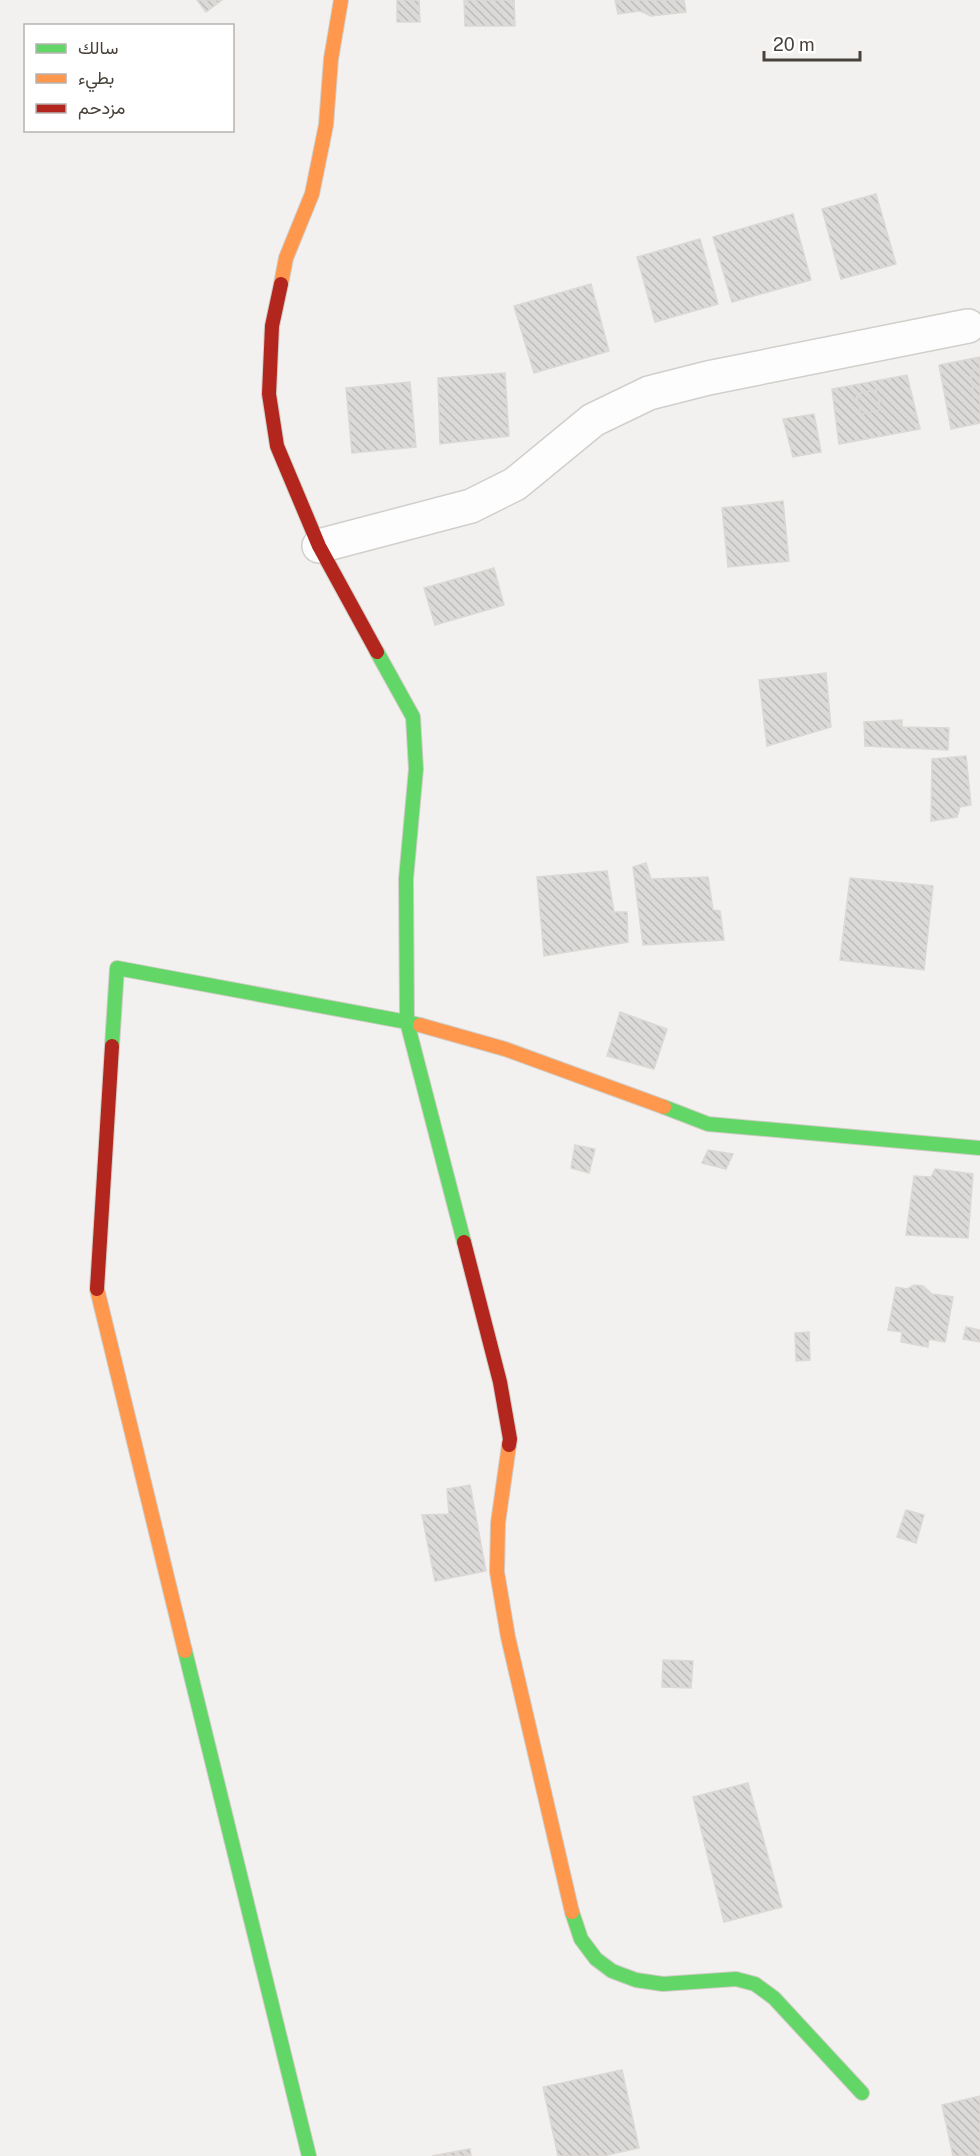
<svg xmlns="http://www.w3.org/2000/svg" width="980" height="2156" viewBox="0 0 980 2156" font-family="'Public Sans',Vazirmatn,sans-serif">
<defs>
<pattern id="building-back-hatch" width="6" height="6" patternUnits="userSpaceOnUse" patternTransform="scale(1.5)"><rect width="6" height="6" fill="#dcdad8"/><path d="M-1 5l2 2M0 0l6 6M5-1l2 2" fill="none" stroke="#bebcba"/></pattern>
</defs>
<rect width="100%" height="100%" fill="#f3f1ef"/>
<g fill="url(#building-back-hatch)" stroke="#dbd8d5" stroke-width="1.5">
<path d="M197,0H222L206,12Z"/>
<path d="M397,0H419L420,22H397Z"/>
<path d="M464,0H514L515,26H465Z"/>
<path d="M615,0H684L686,12L651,16L640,11L618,14Z"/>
<path d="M876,194L896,264L841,279L822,209Z"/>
<path d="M793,214L811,280L732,302L713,237Z"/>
<path d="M700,239L718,304L655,322L637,257Z"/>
<path d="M591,284L609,351L534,373L514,306Z"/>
<path d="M980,357V423L951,429L939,365Z"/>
<path d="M980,369V396L974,397L970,371Z"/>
<path d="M505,373L509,436L440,444L438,378Z"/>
<path d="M907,375L920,429L839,444L832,389Z"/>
<path d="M410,382L416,447L352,453L346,388Z"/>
<path d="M876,390L881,410L861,414L856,394Z"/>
<path d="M814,414L821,452L793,457L783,419Z"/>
<path d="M783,501L789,561L728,567L722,508Z"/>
<path d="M494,568L504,605L435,625L424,588Z"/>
<path d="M826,673L831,727L767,746L759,680Z"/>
<path d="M902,720V727L949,728L948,750L865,746L864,722Z"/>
<path d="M966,756L971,805L960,807L957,817L931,821L932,759Z"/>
<path d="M646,863L651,879L708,877L713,910L720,911L724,940L643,945L633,867Z"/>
<path d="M607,871L614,912H627L628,942L544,956L537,877Z"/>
<path d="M850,878L933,886L924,970L840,960Z"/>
<path d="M620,1012L667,1029L654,1069L607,1056Z"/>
<path d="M575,1145L595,1149L589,1173L571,1168Z"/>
<path d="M708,1150L733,1154L726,1169L702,1163Z"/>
<path d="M935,1169L973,1174L968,1238L906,1235L914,1176L931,1177Z"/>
<path d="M914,1285L923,1286L932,1294L953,1297L945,1342L929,1339L928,1347L901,1342L902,1332L888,1330L896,1287L907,1289Z"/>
<path d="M966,1327L980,1330V1342L963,1339Z"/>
<path d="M809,1332L810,1360L796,1361L795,1333Z"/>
<path d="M470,1485L486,1571L435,1581L422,1515L449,1514L447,1489Z"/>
<path d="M906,1510L924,1515L916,1543L897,1537Z"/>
<path d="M663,1660L693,1661L691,1688L662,1687Z"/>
<path d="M748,1783L782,1907L724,1922L693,1797Z"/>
<path d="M622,2070L639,2148L603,2156H558L543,2087Z"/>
<path d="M980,2096V2156H953L942,2105Z"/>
<path d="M470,2149L471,2156H432Z"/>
</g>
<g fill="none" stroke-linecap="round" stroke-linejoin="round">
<defs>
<path id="street" d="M319,546L471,506L515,484L593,420L649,393L708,378L968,326"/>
<g id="fast">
<path d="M377,652L413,717L416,769L406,879L407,1022L420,1025"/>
<path d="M112,1046L117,968L407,1022L464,1242"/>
<path d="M664,1107L708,1124L980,1148"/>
<path d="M185,1651L309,2156"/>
<path d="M572,1912L581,1939L596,1959L612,1971L636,1980L663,1984L736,1979L755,1984L774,1998L862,2093"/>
</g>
<g id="slow">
<path d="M281,284L286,258L312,194L326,125L331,59L341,0"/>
<path d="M420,1025L505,1049L664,1107"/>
<path d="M97,1289L185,1651"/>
<path d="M509,1445L498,1523L497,1572L508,1637L572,1912"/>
</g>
<g id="jam">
<path d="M281,284L272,326L269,394L277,446L319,546L377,652"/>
<path d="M464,1242L500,1382L510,1439L509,1445"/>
<path d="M97,1289L112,1046"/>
</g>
</defs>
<use href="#street" stroke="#d1cfcc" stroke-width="36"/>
<use href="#fast" stroke="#d1cdc7" stroke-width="16"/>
<use href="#slow" stroke="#d1cdc7" stroke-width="16"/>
<use href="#jam" stroke="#d1cdc7" stroke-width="16"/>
<use href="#street" stroke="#fdfdfd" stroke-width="33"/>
<use href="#fast" stroke="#63d668" stroke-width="14"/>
<use href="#slow" stroke="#ff974d" stroke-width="14"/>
<use href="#jam" stroke="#b3261e" stroke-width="14"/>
</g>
<rect x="24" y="24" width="210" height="108" fill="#ffffff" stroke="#b6b3b1" stroke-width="1.5"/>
<rect x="36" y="44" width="30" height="9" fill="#63d668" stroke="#b6b3b1" stroke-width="1.5"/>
<text x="78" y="54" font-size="18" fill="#49423b">سالك</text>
<rect x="36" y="74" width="30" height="9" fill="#ff974d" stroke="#b6b3b1" stroke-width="1.5"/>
<text x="78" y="84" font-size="18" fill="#49423b">بطيء</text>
<rect x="36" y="104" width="30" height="9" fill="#b3261e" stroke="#b6b3b1" stroke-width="1.5"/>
<text x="78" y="114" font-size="18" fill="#49423b">مزدحم</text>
<path d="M764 51v9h96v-9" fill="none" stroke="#49423b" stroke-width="3"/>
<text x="773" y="51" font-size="18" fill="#49423b" stroke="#ffffff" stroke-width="4.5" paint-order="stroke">20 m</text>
</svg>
